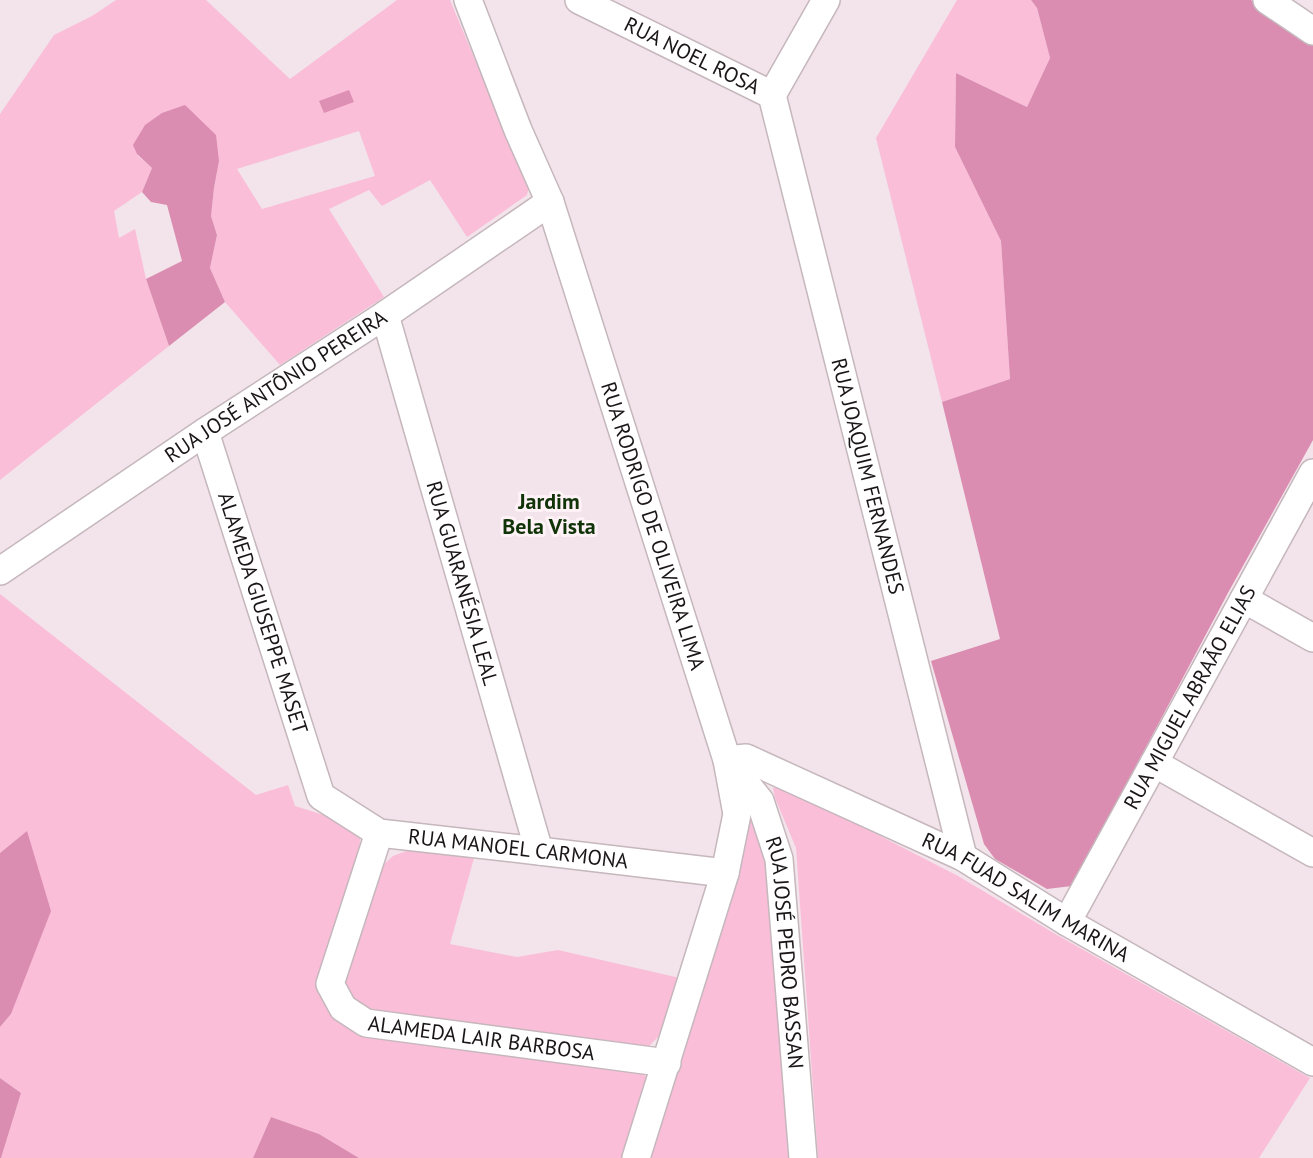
<svg xmlns="http://www.w3.org/2000/svg" width="1313" height="1158" viewBox="0 0 1313 1158" font-family="'PT Sans',sans-serif">
<rect width="100%" height="100%" fill="#f2e4ea"/>
<g fill="#fabed9" fill-rule="evenodd">
<path d="M116,0H206L290,79L397,0H450L507,137L530,182L527,195L467,237L430,180L382,206L369,190L329,209L384,297L280,365L225,302L210,268L217,235L211,216L214,188L219,161L137,155L152,168L142,192L114,211L119,238L135,229L146,279L169,346L0,480V114L54,35L92,16ZM359,131L375,176L262,209L237,169Z"/>
<path d="M957,0H1031L1037,8L1050,58L1027,107L956,73L955,147L1001,241L1010,379L942,402L876,138Z"/>
<path d="M0,594L256,795L288,785L295,806L330,817L360,838L359,866L337,1017L642,1073L653,1083L629,1158H359L319,1134L271,1117L253,1158H1L21,1093L0,1078V1027L11,1014L27,831L0,853Z"/>
<path d="M783,786L958,876L1057,935L1310,1078L1259,1158H818L796,848L775,798L773,788Z"/>
<path d="M752,813L769,861L788,1158H646L746,817Z"/>
<path d="M409,850L474,858L450,944L517,957L558,950L680,978L659,1036L644,1051L369,1014L348,1000L341,985L384,864L393,856Z"/>
</g>
<g fill="#db8cb1">
<path d="M1031,0H1251L1313,46V440L1229,591L1072,886L1047,889L995,859L984,844L931,661L1000,639L942,402L1010,379L1001,241L955,147L956,73L1027,107L1050,58L1037,8Z"/>
<path d="M185,105L216,135L219,161L214,188L211,216L217,235L210,268L225,302L169,346L146,279L182,261L167,205L151,202L142,192L152,168L137,154L133,145L145,125L162,113Z"/>
<path d="M27,831L51,911L11,1014L0,1027V853Z"/>
<path d="M0,1078L21,1093L1,1158H0Z"/>
<path d="M271,1117L319,1134L359,1158H253Z"/>
</g>
<path fill="#de8fb4" d="M349,90L354,102L324,113L319,101Z"/>
<g fill="none" stroke-linecap="round" stroke-linejoin="round">
<defs>
<g id="minor">
<path id="s1" d="M468,0L518,130L550,202L727,760L737,814L725,873L636,1158"/>
<path id="s2" d="M579,0L772,95"/>
<path d="M1267,0L1313,31"/>
<path id="s3" d="M772,95L963,857"/>
<path d="M772,95L826,0"/>
<path id="s4" d="M385,315L539,851"/>
<path id="s5" d="M205,432L321,796L379,833L539,851L725,873"/>
<path id="s6" d="M0,571L205,432L385,315L550,202"/>
<path d="M1244,599L1313,638"/>
<path id="s7" d="M727,760L746,758L963,857L1067,922L1313,1062"/>
<path id="s8" d="M728,761L760,801L779,859L803,1158"/>
<path d="M1154,763L1313,853"/>
<path id="s9" d="M379,833L330,984L343,1008L366,1023L667,1063"/>
<path id="s10" d="M1067,922L1313,473"/>
</g>
</defs>
<use href="#minor" stroke="#c5b7bc" stroke-width="30"/>
<use href="#minor" stroke="#fff" stroke-width="27"/>
</g>
<g text-anchor="middle" stroke-width="6" stroke-linejoin="round" paint-order="stroke">
<g font-size="21" fill="#1a1517" stroke="#fef2f7">
<text dy="7" stroke="none"><textPath href="#s2" startOffset="126">RUA NOEL ROSA</textPath></text>
<text dy="7" stroke="none"><textPath href="#s6" startOffset="332">RUA JOSÉ ANTÔNIO PEREIRA</textPath></text>
<text dy="7" stroke="none"><textPath href="#s3" startOffset="393">RUA JOAQUIM FERNANDES</textPath></text>
<text dy="7" stroke="none"><textPath href="#s1" startOffset="558">RUA RODRIGO DE OLIVEIRA LIMA</textPath></text>
<text dy="7" stroke="none"><textPath href="#s4" startOffset="279">RUA GUARANÉSIA LEAL</textPath></text>
<text dy="7" stroke="none"><textPath href="#s5" startOffset="190">ALAMEDA GIUSEPPE MASET</textPath></text>
<text dy="7" stroke="none"><textPath href="#s10" startOffset="256">RUA MIGUEL ABRAÃO ELIAS</textPath></text>
<text dy="7" stroke="none"><textPath href="#s5" startOffset="591">RUA MANOEL CARMONA</textPath></text>
<text dy="7" stroke="none"><textPath href="#s7" startOffset="332">RUA FUAD SALIM MARINA</textPath></text>
<text dy="7" stroke="none"><textPath href="#s8" startOffset="206">RUA JOSÉ PEDRO BASSAN</textPath></text>
<text dy="7" stroke="none"><textPath href="#s9" startOffset="330">ALAMEDA LAIR BARBOSA</textPath></text>
</g>
<g font-size="22" font-weight="bold" fill="#103308" stroke="#fef2f7">
<text x="549" y="509">Jardim<tspan x="549" dy="25">Bela Vista</tspan></text>
</g>
</g>
</svg>
